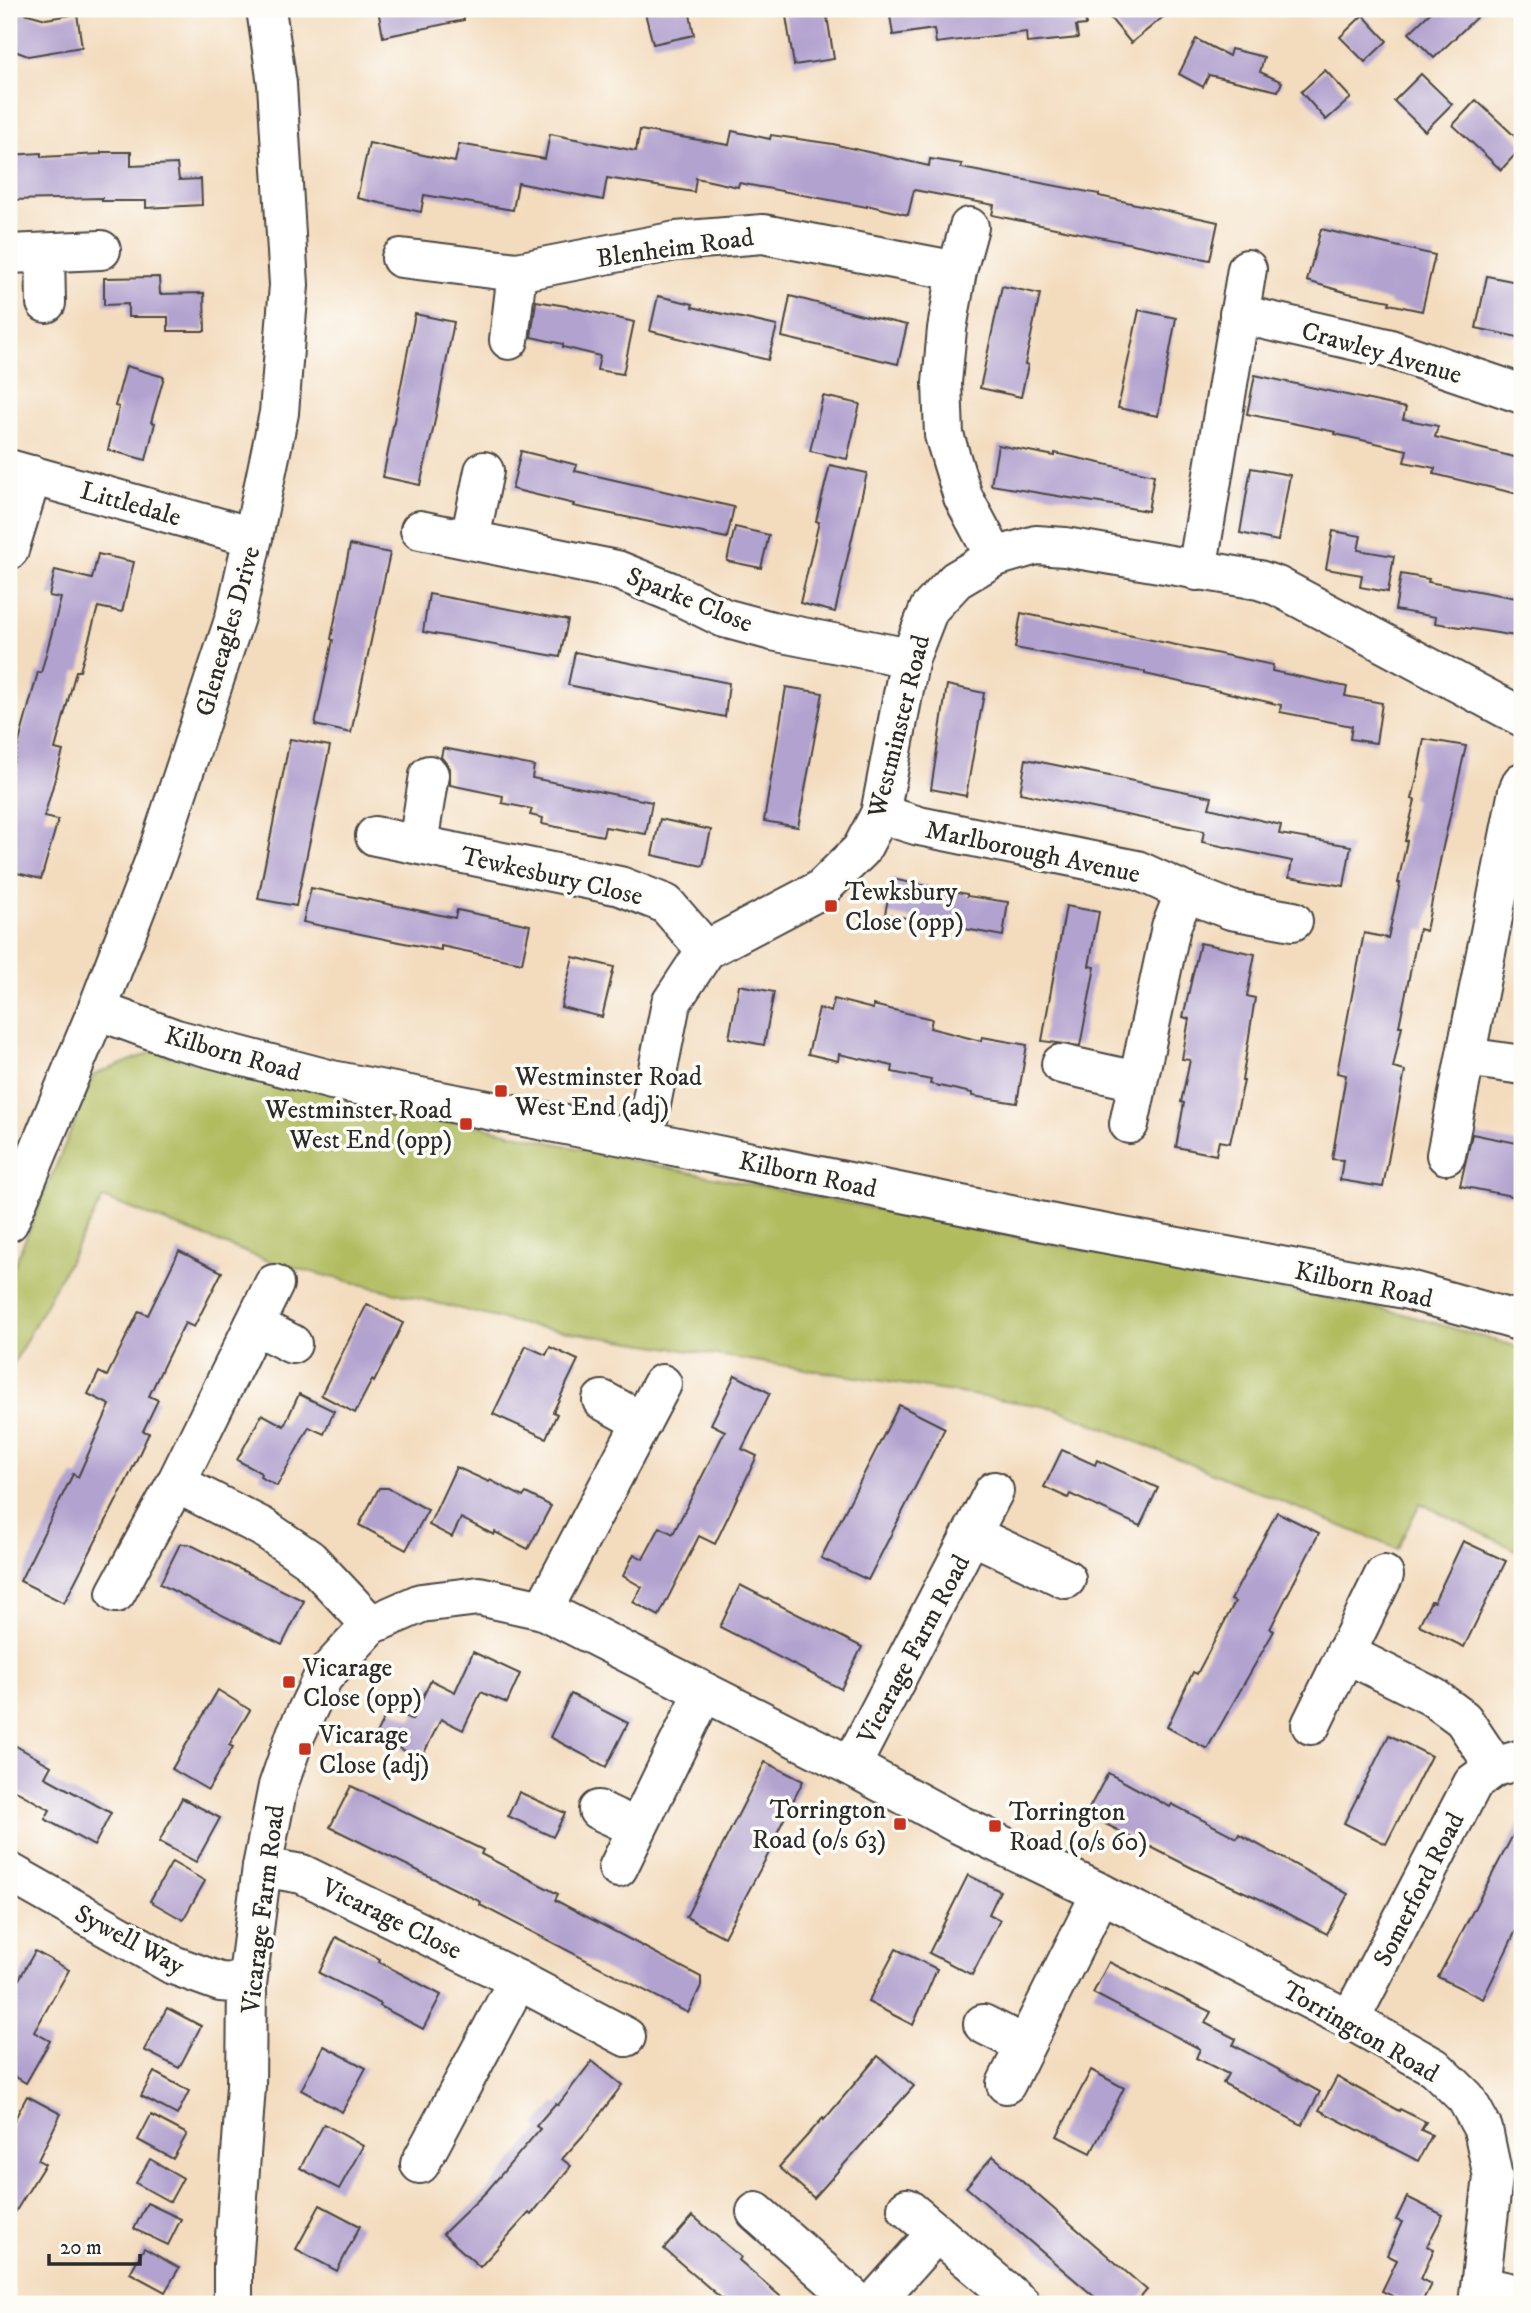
<svg xmlns="http://www.w3.org/2000/svg" width="1531" height="2313" viewBox="0 0 1531 2313" font-family="'IM FELL DW Pica',serif">
<rect width="100%" height="100%" fill="#fdfcf7"/>
<filter id="ink" filterUnits="userSpaceOnUse"><feTurbulence type="fractalNoise" baseFrequency=".0143" numOctaves="2"/><feDisplacementMap in="SourceGraphic" scale="14" xChannelSelector="R" yChannelSelector="G"/><feConvolveMatrix kernelMatrix="1 2 1 2 8 2 1 2 1" color-interpolation-filters="sRGB"/></filter>
<filter id="wash" filterUnits="userSpaceOnUse"><feTurbulence type="fractalNoise" baseFrequency=".00686" numOctaves="4" result="noise"/><feDisplacementMap in="SourceGraphic" scale="28" xChannelSelector="R" yChannelSelector="G"/><feGaussianBlur stdDeviation="1.57" result="paint"/><feColorMatrix in="noise" values="0 0 0 0 0 0 0 0 0 0 0 0 0 0 0 0 0 1.4 0 .05"/><feComposite in="paint" operator="in"/></filter>
<g filter="url(#wash)">
<rect width="100%" height="100%" fill="#f3dbbd"/>
<path fill="#b1bc5e" stroke="#6e7444" stroke-width="2" d="M152,1052L643,1163L1400,1313L1522,1348V1553L1420,1503L1397,1549L1055,1408L525,1325L271,1262L103,1198L9,1372V1278L94,1075Z"/>
<g id="blocks">
<g fill="#b2a2cf">
<path d="M9,9L46,19L77,14L82,47L28,56L9,49Z"/>
<path d="M378,9H463L464,20L383,37Z"/>
<path d="M644,9H689L694,35L653,44Z"/>
<path d="M889,9H1085L1086,25L1076,26L1078,38L1027,43L1026,32L936,43L934,29L893,35Z"/>
<path d="M1124,9H1173L1131,43L1111,19Z"/>
<path d="M1434,9H1485L1434,58L1409,33Z"/>
<path d="M826,10L834,59L794,65L786,16Z"/>
<path d="M1363,15L1387,41L1365,62L1340,37Z"/>
<path d="M1196,39L1229,56L1231,49L1264,57L1260,72L1282,82L1278,91L1209,75L1203,87L1179,74Z"/>
<path d="M1325,70L1351,98L1326,120L1301,92Z"/>
<path d="M1421,74L1452,104L1425,131L1394,101Z"/>
<path d="M1476,100L1522,143V147L1501,170L1453,125Z"/>
<path d="M640,130L729,145L732,131L770,139L771,135L833,144L929,166L930,159L962,164L961,168L1099,194V196L1218,222L1210,260L992,215L994,205L914,190L908,215L867,205V207L739,183L738,187L696,178L694,192L607,178L603,200L518,183L513,210L424,195L421,212L357,198L369,143L455,162L459,144L545,159L550,134L636,151Z"/>
<path d="M101,152H131V166L177,164L179,180L201,179L202,205L146,208V201H102V198L9,200V155L41,153V157L101,154Z"/>
<path d="M1321,229L1435,255L1422,311L1389,304L1390,301L1348,293L1307,281Z"/>
<path d="M1487,276L1522,283V338L1476,328Z"/>
<path d="M159,277L160,294L204,293L205,331H168V317H128V304L104,305V278Z"/>
<path d="M1002,286L1040,294L1025,364L1028,365L1021,397L980,388Z"/>
<path d="M658,296L693,304L692,307L777,326L768,360L650,331Z"/>
<path d="M790,296L862,315L907,325L898,364L782,337Z"/>
<path d="M536,301L572,307L634,322L623,374L597,370L600,356L563,347V344L531,337Z"/>
<path d="M1139,310L1176,318L1158,416L1118,408Z"/>
<path d="M415,314L454,322L433,430L420,485L383,477Z"/>
<path d="M126,366L164,377L151,422L155,423L146,460L108,450L119,407L115,406Z"/>
<path d="M1255,375L1406,408L1403,419L1438,426L1435,437L1522,459V495L1434,474L1435,468L1404,462L1407,450L1335,434L1336,432L1247,414Z"/>
<path d="M823,396L860,404L847,459L810,451Z"/>
<path d="M998,445L1055,456V453L1154,475L1148,511L991,485Z"/>
<path d="M521,451L577,465L575,471L734,507L727,538L573,506L574,504L512,489Z"/>
<path d="M830,465L867,473L835,612L800,603L819,522L816,521Z"/>
<path d="M1251,468L1290,475L1278,541L1240,533Z"/>
<path d="M735,527L769,535L761,568L727,561Z"/>
<path d="M1333,531L1361,536L1358,550L1394,556L1388,592L1360,587L1362,575L1326,569Z"/>
<path d="M350,545L390,553L351,733L315,725L333,640L331,639Z"/>
<path d="M98,554L134,562L122,612L98,607L80,671H76L55,749L63,751L44,817L58,820L41,879L9,871V763L13,764L38,672L41,673L61,598L49,596L55,570L92,579Z"/>
<path d="M1401,574L1429,579L1428,582L1522,599V637L1435,623L1436,617L1395,610Z"/>
<path d="M429,594L568,620L560,657L423,632Z"/>
<path d="M1021,613L1273,665L1272,671L1347,687L1345,696L1382,703L1376,743L1350,739L1352,726L1280,712L1281,705L1145,674V672L1015,648Z"/>
<path d="M575,652L729,683L725,717L568,685Z"/>
<path d="M947,685L984,693L966,796L931,789Z"/>
<path d="M786,687L823,693L798,827L764,821Z"/>
<path d="M290,739L330,746L296,906L258,899Z"/>
<path d="M1424,739L1466,746L1442,851L1426,931L1419,929L1399,1026H1402L1393,1068L1405,1071L1383,1187L1340,1180L1343,1160L1332,1159L1346,1075L1337,1073L1364,933L1388,938L1400,883H1398L1407,841H1405L1415,800L1412,799L1420,765H1419Z"/>
<path d="M443,748L534,766L532,778L652,802L646,834L605,827L603,836L542,824L543,818L530,815L532,809L502,803L503,796L450,785V768L441,757Z"/>
<path d="M1026,759L1212,797L1209,808L1281,825L1279,834L1351,846L1344,886L1289,877L1292,861L1202,842L1204,831L1020,793Z"/>
<path d="M660,819L711,830L703,866L652,855Z"/>
<path d="M892,879L967,894V896L1008,902L1003,936L885,914Z"/>
<path d="M311,888L455,918L457,910L530,925L522,963L441,946V950L399,942L303,922Z"/>
<path d="M1066,906L1099,912L1089,966L1095,967L1080,1046L1042,1041Z"/>
<path d="M1200,943L1255,954L1247,996L1255,998L1242,1081H1244L1230,1143L1219,1141L1216,1155L1176,1147L1184,1103L1181,1102L1190,1060L1182,1059L1189,1019L1183,1017Z"/>
<path d="M573,957L614,967L602,1017L561,1007Z"/>
<path d="M739,985L774,992L764,1045L729,1038Z"/>
<path d="M834,999L873,1009V1005L932,1019L930,1028L981,1041L982,1037L1027,1045L1017,1103L972,1096V1093L930,1084L931,1080L892,1072L893,1066L839,1054L838,1061L808,1054L819,1008L831,1012Z"/>
<path d="M1472,1134L1522,1144V1198L1460,1186Z"/>
<path d="M179,1251L222,1272L194,1327L185,1323L169,1354L149,1396L158,1400L143,1431L149,1433L128,1478L64,1603L20,1581L73,1474L78,1477L110,1405L88,1394L99,1372L107,1376L139,1311L148,1315Z"/>
<path d="M367,1304L403,1323L374,1382L372,1380L355,1413L321,1395Z"/>
<path d="M526,1346L546,1355L550,1347L578,1360L553,1412L557,1414L546,1438L493,1414Z"/>
<path d="M735,1375L770,1393L742,1449L757,1456L715,1544L699,1536L659,1616L633,1602L642,1587L623,1576L634,1554L643,1559L660,1527L673,1534L725,1431L711,1424Z"/>
<path d="M299,1394L334,1411L324,1434L309,1427L277,1486L260,1477L261,1473L237,1460L262,1414L284,1426Z"/>
<path d="M899,1405L945,1428L868,1580L821,1558Z"/>
<path d="M1062,1450L1095,1465L1097,1460L1158,1488L1140,1526L1070,1494L1068,1498L1044,1487Z"/>
<path d="M456,1467L489,1482L490,1480L523,1497L526,1493L551,1506L528,1549L495,1532L494,1535L461,1518L452,1537L429,1525Z"/>
<path d="M379,1488H388L428,1510L406,1550L359,1525Z"/>
<path d="M1277,1512L1319,1533L1270,1629L1274,1631L1207,1749L1167,1727L1193,1672L1197,1674L1235,1602L1231,1600Z"/>
<path d="M1463,1541L1506,1561L1464,1647L1419,1625L1431,1601L1434,1602Z"/>
<path d="M180,1544H189L304,1601L282,1645L160,1584Z"/>
<path d="M740,1585L862,1647L841,1689L720,1627Z"/>
<path d="M473,1652L520,1674L507,1703L481,1692L463,1730L441,1719L421,1759L375,1736L389,1708L412,1720L431,1680L455,1692Z"/>
<path d="M218,1690L250,1710L229,1745L233,1747L208,1790L172,1769Z"/>
<path d="M571,1694L628,1723L606,1767L550,1737Z"/>
<path d="M1389,1735L1431,1756L1386,1844L1344,1823Z"/>
<path d="M9,1742L51,1766L45,1777L111,1813L94,1846L45,1819L50,1810L9,1787Z"/>
<path d="M765,1762L803,1781L776,1835L778,1836L724,1937L686,1917Z"/>
<path d="M1108,1773L1170,1807L1172,1804L1237,1838L1239,1834L1348,1894L1327,1934L1262,1900L1198,1871L1086,1814Z"/>
<path d="M351,1786L483,1850L481,1854L558,1894L555,1900L701,1977V1986L688,2013L480,1905L481,1902L330,1827Z"/>
<path d="M519,1792L565,1813L553,1837L508,1816Z"/>
<path d="M182,1798L220,1818L196,1862L159,1842Z"/>
<path d="M1522,1818V1918L1483,1999L1438,1977Z"/>
<path d="M172,1862L205,1881L183,1920L150,1901Z"/>
<path d="M968,1875L1000,1891L989,1914L1000,1920L972,1975L929,1953Z"/>
<path d="M336,1937L380,1959L379,1962L441,1995L423,2029L380,2006L381,2004L319,1973Z"/>
<path d="M896,1949L937,1969L913,2025L868,2002Z"/>
<path d="M35,1951L69,1970L34,2032L50,2041L26,2083L11,2074L9,2077V1997Z"/>
<path d="M1109,1962L1211,2012L1205,2023L1236,2039L1233,2045L1320,2092L1302,2125L1223,2083L1228,2074L1196,2058L1200,2049L1093,1993Z"/>
<path d="M167,2008L201,2026L179,2068L144,2050Z"/>
<path d="M324,2046L366,2068L342,2112L301,2090Z"/>
<path d="M878,2056L914,2086L814,2198L779,2167L823,2118L824,2120Z"/>
<path d="M592,2061L622,2085L588,2130L562,2159L571,2166L531,2215L529,2213L480,2267L443,2234L487,2191L540,2129L536,2126L556,2103L558,2105Z"/>
<path d="M1091,2070L1124,2088L1091,2153L1057,2136Z"/>
<path d="M154,2072L189,2091L177,2115L141,2096Z"/>
<path d="M1337,2077L1399,2111L1400,2109L1426,2122L1421,2130L1432,2135L1418,2161L1319,2110Z"/>
<path d="M27,2096L61,2114L38,2160L45,2164L9,2222V2130Z"/>
<path d="M151,2115L187,2134L173,2159L138,2140Z"/>
<path d="M324,2124L363,2146L339,2189L300,2168Z"/>
<path d="M993,2156L1147,2290L1135,2304H1103L966,2187Z"/>
<path d="M150,2159L183,2178L170,2202L136,2183Z"/>
<path d="M1407,2197L1443,2215L1427,2246L1434,2249L1421,2279L1431,2284L1421,2304H1409L1382,2291L1397,2260L1387,2255L1402,2222L1396,2220Z"/>
<path d="M147,2203L181,2219L168,2245L134,2229Z"/>
<path d="M320,2205L360,2226L337,2271L296,2249Z"/>
<path d="M693,2216L741,2257L739,2260L789,2304H728L664,2249Z"/>
<path d="M144,2248L179,2268L165,2292L130,2273Z"/>
</g>
</g>
</g>
<g filter="url(#ink)">
<use href="#blocks" fill-opacity="0" stroke="#494541" stroke-width="2"/>
<g fill="none" stroke-linecap="round" stroke-linejoin="round">
<defs>
<g id="minor">
<path d="M969,227L957,271L947,329L942,383L944,435L963,497L995,557"/>
<path d="M45,253L46,303"/>
<path d="M9,254L101,250"/>
<path d="M401,258L517,272L676,241L763,234L957,271"/>
<path d="M1239,314L1387,348L1522,394"/>
<path d="M509,340L517,272"/>
<path d="M9,469L253,537"/>
<path d="M420,530L617,570L669,591L724,618L772,631L910,658"/>
<path d="M470,539L484,471"/>
<path d="M9,550L32,475"/>
<path d="M1197,571L1247,269"/>
<path d="M880,814L919,826L1137,870L1185,892L1231,910L1293,921"/>
<path d="M375,836L620,886L666,904L706,950"/>
<path d="M418,844L429,775"/>
<path d="M97,1010L176,1039L332,1080L644,1140L1064,1226L1405,1289L1522,1322"/>
<path d="M1466,1057L1522,1065"/>
<path d="M1061,1064L1137,1081"/>
<path d="M1129,1124L1171,927L1185,892"/>
<path d="M644,1140L671,1003L706,950L820,890L861,850L880,814L910,658L929,609L956,580L995,557L1036,545L1065,547L1259,580L1277,586L1522,717"/>
<path d="M1446,1155L1518,791L1522,782"/>
<path d="M9,1222L97,1010L157,854L235,617L253,537L279,413L289,285L277,84L266,9"/>
<path d="M254,1325L292,1344"/>
<path d="M602,1400L642,1422"/>
<path d="M176,1483L262,1527L309,1559L371,1625"/>
<path d="M972,1535L1066,1579"/>
<path d="M116,1593L176,1483L274,1284"/>
<path d="M543,1610L662,1384"/>
<path d="M1345,1653L1433,1697L1463,1719L1495,1767"/>
<path d="M1311,1725L1384,1575"/>
<path d="M851,1766L994,1491"/>
<path d="M598,1810L637,1828"/>
<path d="M262,1867L302,1874L518,1980L626,2037"/>
<path d="M618,1868L704,1692"/>
<path d="M9,1872L173,1965L220,1982L247,1984"/>
<path d="M1350,2020L1473,1783L1495,1767L1522,1759"/>
<path d="M983,2024L1025,2045"/>
<path d="M1006,2084L1101,1893"/>
<path d="M420,2164L518,1980"/>
<path d="M907,2208L1021,2304"/>
<path d="M756,2212L860,2304"/>
<path d="M1482,2286L1522,2295"/>
<path d="M233,2304V2265L246,2086L247,1984L262,1867L278,1786L296,1734L323,1677L371,1625L421,1603L479,1596L543,1610L851,1766L956,1823L1101,1893L1350,2020L1434,2067L1466,2098L1483,2129L1493,2177L1478,2304"/>
<path d="M873,2304L937,2232"/>
</g>
</defs>
<use href="#minor" stroke="#494541" stroke-width="42"/>
<use href="#minor" stroke="#fff" stroke-width="38"/>
</g>
</g>
<g fill="#c8321e" stroke="#fdfcf7" stroke-width="2.5">
<rect x="824" y="899" width="14" height="14" rx="3.5"/>
<rect x="494" y="1084" width="14" height="14" rx="3.5"/>
<rect x="459" y="1117" width="14" height="14" rx="3.5"/>
<rect x="282" y="1675" width="14" height="14" rx="3.5"/>
<rect x="298" y="1742" width="14" height="14" rx="3.5"/>
<rect x="893" y="1817" width="14" height="14" rx="3.5"/>
<rect x="988" y="1819" width="14" height="14" rx="3.5"/>
</g>
<g text-anchor="middle" stroke-width="7" stroke-linejoin="round" paint-order="stroke">
<g font-size="26" fill="#2b2b2b" stroke="#fdfcf7">
<text transform="translate(675 247) rotate(-8)" y="9">Blenheim Road</text>
<text transform="translate(1382 352) rotate(16)" y="9">Crawley Avenue</text>
<text transform="translate(131 503) rotate(16)" y="9">Littledale</text>
<text transform="translate(690 599) rotate(22)" y="9">Sparke Close</text>
<text transform="translate(227 631) rotate(-74)" y="9">Gleneagles Drive</text>
<text transform="translate(898 726) rotate(-76)" y="9">Westminster Road</text>
<text transform="translate(1033 851) rotate(12)" y="9">Marlborough Avenue</text>
<text transform="translate(552 875) rotate(13)" y="9">Tewkesbury Close</text>
<text transform="translate(233 1053) rotate(16)" y="9">Kilborn Road</text>
<text transform="translate(808 1174) rotate(12)" y="9">Kilborn Road</text>
<text transform="translate(1364 1284) rotate(12)" y="9">Kilborn Road</text>
<text transform="translate(913 1649) rotate(-62)" y="9">Vicarage Farm Road</text>
<text transform="translate(1418 1889) rotate(-63)" y="9">Somerford Road</text>
<text transform="translate(262 1909) rotate(-83)" y="9">Vicarage Farm Road</text>
<text transform="translate(392 1918) rotate(26)" y="9">Vicarage Close</text>
<text transform="translate(130 1939) rotate(28)" y="9">Sywell Way</text>
<text transform="translate(1361 2031) rotate(30)" y="9">Torrington Road</text>
</g>
<g font-size="26" fill="#2b2b2b" stroke="#fdfcf7" text-anchor="start">
<text x="845" y="900">Tewksbury<tspan x="845" dy="30">Close (opp)</tspan></text>
<text x="515" y="1085">Westminster Road<tspan x="515" dy="30">West End (adj)</tspan></text>
<text x="452" y="1118" text-anchor="end">Westminster Road<tspan x="452" dy="30">West End (opp)</tspan></text>
<text x="303" y="1676">Vicarage<tspan x="303" dy="30">Close (opp)</tspan></text>
<text x="319" y="1743">Vicarage<tspan x="319" dy="30">Close (adj)</tspan></text>
<text x="886" y="1818" text-anchor="end">Torrington<tspan x="886" dy="30">Road (o/s 63)</tspan></text>
<text x="1009" y="1820">Torrington<tspan x="1009" dy="30">Road (o/s 60)</tspan></text>
</g>
</g>
<rect width="1531" height="2313" fill="none" stroke="#fdfcf7" stroke-width="35"/>
<path d="M49 2254v10h91v-10" fill="none" stroke="#2b2b2b" stroke-width="3.5"/>
<text x="60" y="2254" font-size="21" fill="#2b2b2b" stroke="#fdfcf7" stroke-width="5" paint-order="stroke">20 m</text>
</svg>
